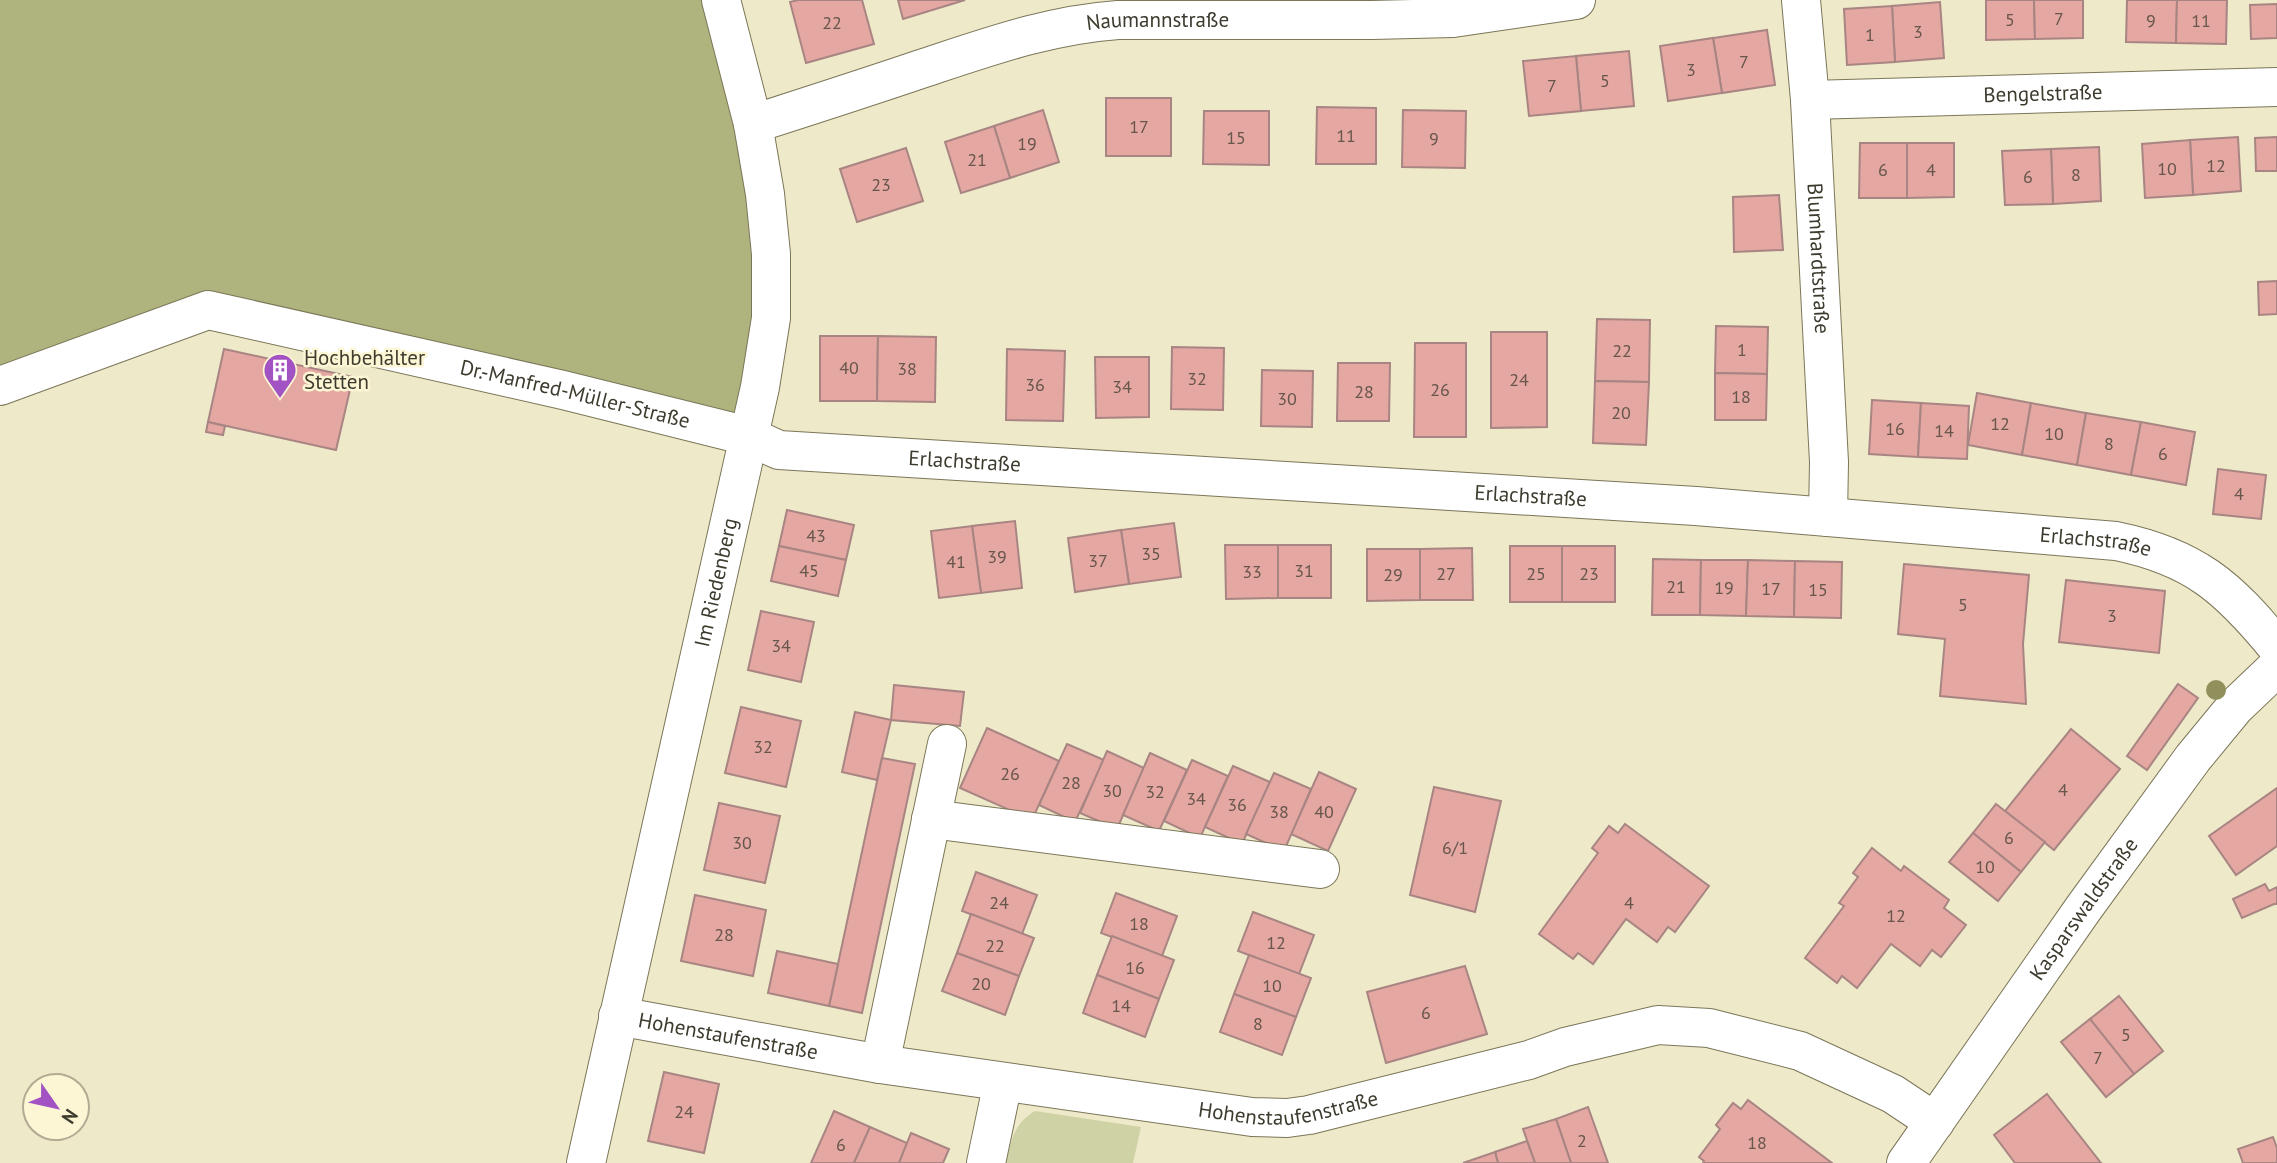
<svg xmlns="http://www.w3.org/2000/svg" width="2277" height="1163" viewBox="0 0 2277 1163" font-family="'PT Sans',sans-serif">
<rect width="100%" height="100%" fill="#eee9c8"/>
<path fill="#ced2a4" d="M1035,1111L1141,1127L1133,1163H1006C1011,1141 1014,1123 1035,1111Z"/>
<path fill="#afb37e" d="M0,0H721L765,194L748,436L208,310L0,386Z"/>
<g fill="#e4a7a2" stroke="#a88583" stroke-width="2">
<path d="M798,0H862L874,44L806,63L790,2Z"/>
<path d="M898,0H965L903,19Z"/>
<path d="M1986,0H2034L2035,39L1986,40Z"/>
<path d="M2034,0H2083V38L2035,39Z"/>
<path d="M2127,0H2177L2176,43L2126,42Z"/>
<path d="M2177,0H2227L2226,44L2176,43Z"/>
<path d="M1940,2L1944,58L1895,62L1892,6Z"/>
<path d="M2277,4V38L2251,39L2250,5Z"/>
<path d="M1892,6L1895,62L1847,65L1844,9Z"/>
<path d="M1767,30L1775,85L1722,93L1713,38Z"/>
<path d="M1713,38L1722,93L1668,101L1660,46Z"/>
<path d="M1629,51L1634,106L1581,111L1576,56Z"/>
<path d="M1576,56L1581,111L1529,116L1523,61Z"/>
<rect x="1106" y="98" width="65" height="58"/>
<path d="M1317,107L1376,108V164H1316Z"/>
<path d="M1043,110L1059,162L1010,178L994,126Z"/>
<path d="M1403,110L1466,111L1465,168L1402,167Z"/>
<path d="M1204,111H1269V165L1203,164Z"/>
<path d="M994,126L1010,178L961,193L945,142Z"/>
<path d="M2238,137L2241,191L2193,195L2190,140Z"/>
<path d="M2277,137V171H2256L2255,138Z"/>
<path d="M2190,140L2193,195L2145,198L2142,144Z"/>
<path d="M1860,143H1907V198H1859Z"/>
<path d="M1907,143H1954V197L1907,198Z"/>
<path d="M2099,147L2101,201L2053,204L2051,149Z"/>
<path d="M906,148L923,201L857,222L840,169Z"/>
<path d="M2051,149L2053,204L2005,205L2002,151Z"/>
<path d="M1779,195L1783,250L1734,252L1733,197Z"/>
<path d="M2277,281V314L2259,315L2258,282Z"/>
<path d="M1597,319L1650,320L1649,382L1595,381Z"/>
<path d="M1716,326L1768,327L1767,374L1715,373Z"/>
<path d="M1491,332H1547V427L1491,428Z"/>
<path d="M820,336H878L877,401H820Z"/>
<path d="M878,336L936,337L935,402L877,401Z"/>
<path d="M1415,343H1466V437H1414Z"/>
<path d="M1172,347L1224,348L1223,410L1171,409Z"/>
<path d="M224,349L353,377L336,450L208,422Z"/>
<path d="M1007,349L1065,351L1063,421L1006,420Z"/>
<path d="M1095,357H1149V417L1096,418Z"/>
<path d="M1338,363H1390L1389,421H1337Z"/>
<path d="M1262,370L1313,371L1312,427L1261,426Z"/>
<path d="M1715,373L1767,374L1766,420H1715Z"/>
<path d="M1595,381L1649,382L1646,445L1593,443Z"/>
<path d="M1977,393L2031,403L2022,455L1968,445Z"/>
<path d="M1872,400L1921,403L1918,457L1869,454Z"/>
<path d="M1921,403L1969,406L1967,459L1918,457Z"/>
<path d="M2031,403L2086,413L2077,465L2022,455Z"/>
<path d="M2086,413L2141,422L2131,475L2077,465Z"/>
<path d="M208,422L225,426L223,435L206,432Z"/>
<path d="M2141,422L2195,432L2186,485L2131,475Z"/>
<path d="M2218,469L2266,475L2261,519L2213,514Z"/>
<path d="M787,510L854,525L846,560L779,546Z"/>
<path d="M1015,521L1022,588L981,593L972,526Z"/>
<path d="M1174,523L1181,577L1129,584L1121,530Z"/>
<path d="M972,526L981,593L939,598L931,531Z"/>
<path d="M1121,530L1129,584L1075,592L1068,538Z"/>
<path d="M1225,545H1278V598L1226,599Z"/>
<rect x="1278" y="545" width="53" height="53"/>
<path d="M779,546L846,560L838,596L771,581Z"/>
<rect x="1510" y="546" width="52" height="56"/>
<rect x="1562" y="546" width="53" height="56"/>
<path d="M1472,548L1473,600H1420V549Z"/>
<path d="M1367,549H1420V600L1367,601Z"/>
<path d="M1653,559L1701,560L1700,615H1652Z"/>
<path d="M1701,560H1748L1746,616L1700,615Z"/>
<path d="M1748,560L1795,561L1794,617L1746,616Z"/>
<path d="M1795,561L1842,562L1841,618L1794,617Z"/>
<path d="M1904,564L2029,575L2023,644L2026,704L1940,696L1945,639L1898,634Z"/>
<path d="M2066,580L2165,591L2159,653L2059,642Z"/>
<path d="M761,611L814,622L801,682L748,670Z"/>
<path d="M2178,684L2198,698L2147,770L2127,756Z"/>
<path d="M894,685L964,692L960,726L891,720Z"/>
<path d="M741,707L801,721L786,787L725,773Z"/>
<path d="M855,712L891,720L877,780L842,772Z"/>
<path d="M987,728L1059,761L1032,820L960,788Z"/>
<path d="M2071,729L2120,769L2054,850L2005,811Z"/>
<path d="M1067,744L1104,760L1075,822L1039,805Z"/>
<path d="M1107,751L1144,768L1117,829L1080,813Z"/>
<path d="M1150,753L1187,770L1159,831L1123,815Z"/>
<path d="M882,758L915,764L862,1013L829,1006Z"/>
<path d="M1192,760L1228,776L1200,838L1164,821Z"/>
<path d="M1233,766L1270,782L1242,844L1205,827Z"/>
<path d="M1319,772L1356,789L1328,851L1291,834Z"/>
<path d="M1274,773L1311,789L1284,851L1246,834Z"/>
<path d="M1434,787L1501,801L1475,912L1410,895Z"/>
<path d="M2277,788V846L2236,875L2209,836Z"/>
<path d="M719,803L780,816L765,883L704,870Z"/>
<path d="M1996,804L2045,842L2021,872L1973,833Z"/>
<path d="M1625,824L1709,886L1675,932L1668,927L1657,942L1626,919L1593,964L1578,953L1573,959L1539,934L1598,853L1592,848L1609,826L1618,833Z"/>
<path d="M1973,833L2021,872L1998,901L1949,862Z"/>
<path d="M1872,848L1901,871L1904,866L1949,900L1944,908L1966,925L1941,957L1932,950L1920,966L1891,944L1857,988L1842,976L1837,983L1805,958L1844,906L1839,903L1858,877L1853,873Z"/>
<path d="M976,872L1037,895L1022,934L962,911Z"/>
<path d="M2265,884L2269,891L2277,887V904H2274L2242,918L2233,899Z"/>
<path d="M1116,893L1177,916L1162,956L1101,933Z"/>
<path d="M695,895L766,910L753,976L681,961Z"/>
<path d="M1253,912L1314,935L1299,974L1238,951Z"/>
<path d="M971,914L1034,938L1019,976L957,953Z"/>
<path d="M1112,936L1174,960L1159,999L1097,975Z"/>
<path d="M777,951L838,964L829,1006L768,993Z"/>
<path d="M957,953L1019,976L1005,1015L942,991Z"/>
<path d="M1249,955L1311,978L1296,1017L1234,994Z"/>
<path d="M1465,966L1487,1034L1386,1063L1367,992Z"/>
<path d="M1097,975L1159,999L1145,1037L1083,1013Z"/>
<path d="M1234,994L1296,1017L1282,1055L1220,1032Z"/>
<path d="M2119,996L2163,1051L2134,1074L2090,1019Z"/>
<path d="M2090,1019L2134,1074L2106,1097L2061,1042Z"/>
<path d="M664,1072L719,1084L704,1153L648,1141Z"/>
<path d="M2047,1094L2101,1163H2015L1994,1135Z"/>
<path d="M1748,1100L1832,1163H1703L1704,1161L1699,1157L1720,1129L1716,1125L1733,1103L1741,1109Z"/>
<path d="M1588,1107L1608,1163H1571L1556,1119Z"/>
<path d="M834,1111L870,1127L854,1163H811Z"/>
<path d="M1556,1119L1571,1163H1535L1523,1129Z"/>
<path d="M870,1127L907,1143L899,1163H854Z"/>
<path d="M911,1133L949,1149L943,1163H899Z"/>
<path d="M2273,1137L2277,1148V1163H2243L2238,1149Z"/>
<path d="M1527,1141L1535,1163H1498L1495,1152Z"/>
<path d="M1495,1152L1498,1163H1463Z"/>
</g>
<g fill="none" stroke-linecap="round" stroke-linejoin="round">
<defs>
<g id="minor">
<path id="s1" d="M1801,0L1810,100L1829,462L1828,517"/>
<path id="s2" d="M1810,100L2277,87"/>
<path id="s3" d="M753,124C809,106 865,88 921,69C988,47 1048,25 1118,20H1372L1453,18L1576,0"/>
<path id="s4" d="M0,386L208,310L563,390L748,436L779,450L1696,506L2116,541C2194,557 2228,587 2277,647"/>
<path d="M931,819L1320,869"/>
<path id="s5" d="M618,1016L880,1064L1252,1117L1287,1118L1309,1115L1529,1060L1565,1047L1658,1025L1709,1028L1800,1051L1893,1094L1935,1122"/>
<path d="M880,1064L947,744"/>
<path id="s6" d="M586,1163L760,387L771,318V254L765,194L753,124L721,0"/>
<path d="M986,1163L1003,1082"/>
<path id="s7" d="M1906,1163L2083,909L2193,758L2235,707L2277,667"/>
</g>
</defs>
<use href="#minor" stroke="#7b7659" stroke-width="40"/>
<use href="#minor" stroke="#fff" stroke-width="38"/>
</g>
<circle fill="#90905c" cx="2216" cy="690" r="10"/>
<defs>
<symbol id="building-pin" viewBox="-11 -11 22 30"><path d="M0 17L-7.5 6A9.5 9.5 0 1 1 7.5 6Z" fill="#a252c2" stroke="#fcf6d5"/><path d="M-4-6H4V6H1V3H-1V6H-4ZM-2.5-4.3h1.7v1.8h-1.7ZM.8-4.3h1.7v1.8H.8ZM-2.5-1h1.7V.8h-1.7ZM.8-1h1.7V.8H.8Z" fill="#fff"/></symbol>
</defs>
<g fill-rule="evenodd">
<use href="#building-pin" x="261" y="351" width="38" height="52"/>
</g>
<g text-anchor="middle" stroke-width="5" stroke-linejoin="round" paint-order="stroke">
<g font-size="18" fill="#67564b">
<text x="2059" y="25">7</text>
<text x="2010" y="26">5</text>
<text x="2151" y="27">9</text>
<text x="2201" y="27">11</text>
<text x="832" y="29">22</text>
<text x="1918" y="38">3</text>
<text x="1870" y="41">1</text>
<text x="1744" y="68">7</text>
<text x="1691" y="76">3</text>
<text x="1605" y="87">5</text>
<text x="1552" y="92">7</text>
<text x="1139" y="133">17</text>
<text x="1346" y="142">11</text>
<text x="1236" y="144">15</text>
<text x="1434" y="145">9</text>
<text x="1027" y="150">19</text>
<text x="977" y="166">21</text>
<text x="2216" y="172">12</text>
<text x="2167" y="175">10</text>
<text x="1883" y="176">6</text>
<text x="1931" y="176">4</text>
<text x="2076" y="181">8</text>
<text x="2028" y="183">6</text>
<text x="881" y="191">23</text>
<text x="1742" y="356">1</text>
<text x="1622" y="357">22</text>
<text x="849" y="374">40</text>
<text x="907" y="375">38</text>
<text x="1197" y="385">32</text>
<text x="1519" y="386">24</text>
<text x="1035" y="391">36</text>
<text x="1122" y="393">34</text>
<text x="1440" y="396">26</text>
<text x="1364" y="398">28</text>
<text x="1741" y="403">18</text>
<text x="1287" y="405">30</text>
<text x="1621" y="419">20</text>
<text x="2000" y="430">12</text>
<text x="1895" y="435">16</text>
<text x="1944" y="437">14</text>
<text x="2054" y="440">10</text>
<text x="2109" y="450">8</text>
<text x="2163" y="460">6</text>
<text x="2239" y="500">4</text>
<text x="816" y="542">43</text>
<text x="1151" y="560">35</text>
<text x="997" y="563">39</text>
<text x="1098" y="567">37</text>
<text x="956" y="568">41</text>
<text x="809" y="577">45</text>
<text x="1304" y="577">31</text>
<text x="1252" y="578">33</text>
<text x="1446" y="580">27</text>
<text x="1536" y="580">25</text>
<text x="1589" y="580">23</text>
<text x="1393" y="581">29</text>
<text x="1676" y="593">21</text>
<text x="1724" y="594">19</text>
<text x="1771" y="595">17</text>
<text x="1818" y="596">15</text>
<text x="1963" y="611">5</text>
<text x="2112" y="622">3</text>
<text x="781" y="652">34</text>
<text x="763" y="753">32</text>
<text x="1010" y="780">26</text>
<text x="1071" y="789">28</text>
<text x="2063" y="796">4</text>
<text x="1112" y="797">30</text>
<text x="1155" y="798">32</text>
<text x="1196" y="805">34</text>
<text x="1237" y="811">36</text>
<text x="1279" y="818">38</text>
<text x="1324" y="818">40</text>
<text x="2009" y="844">6</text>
<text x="742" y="849">30</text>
<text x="1455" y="854">6/1</text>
<text x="1985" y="873">10</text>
<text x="999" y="909">24</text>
<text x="1629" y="909">4</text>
<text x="1896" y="922">12</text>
<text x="1139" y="930">18</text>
<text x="724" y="941">28</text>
<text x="1276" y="949">12</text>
<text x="995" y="952">22</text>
<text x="1135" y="974">16</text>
<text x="981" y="990">20</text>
<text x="1272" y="992">10</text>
<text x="1121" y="1012">14</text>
<text x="1426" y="1019">6</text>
<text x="1258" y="1030">8</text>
<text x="2126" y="1041">5</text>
<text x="2098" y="1064">7</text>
<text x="684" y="1118">24</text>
<text x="1582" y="1147">2</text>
<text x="1757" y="1149">18</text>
<text x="841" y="1151">6</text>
</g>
<g font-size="21" fill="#3d3b2e" stroke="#fcf6d5">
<text dy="7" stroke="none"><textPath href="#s3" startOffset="420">Naumannstraße</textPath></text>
<text dy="7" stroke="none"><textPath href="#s2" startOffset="233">Bengelstraße</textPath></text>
<text dy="7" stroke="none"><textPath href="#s1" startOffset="259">Blumhardtstraße</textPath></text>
<text dy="7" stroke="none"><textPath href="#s4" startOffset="598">Dr.-Manfred-Müller-Straße</textPath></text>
<text dy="7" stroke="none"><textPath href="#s4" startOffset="996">Erlachstraße</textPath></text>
<text dy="7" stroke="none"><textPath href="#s4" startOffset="1563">Erlachstraße</textPath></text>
<text dy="7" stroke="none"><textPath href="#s4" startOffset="2130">Erlachstraße</textPath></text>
<text dy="7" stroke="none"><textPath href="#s6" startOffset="595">Im Riedenberg</textPath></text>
<text dy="7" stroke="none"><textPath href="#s7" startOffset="310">Kasparswaldstraße</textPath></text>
<text dy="7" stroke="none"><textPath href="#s5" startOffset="112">Hohenstaufenstraße</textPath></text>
<text dy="7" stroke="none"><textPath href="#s5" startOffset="679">Hohenstaufenstraße</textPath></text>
</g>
<g font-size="21" fill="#3d3b2e" stroke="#fcf6d5" text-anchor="start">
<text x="304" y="365">Hochbehälter<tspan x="304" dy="24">Stetten</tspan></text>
</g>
</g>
<g transform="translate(56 1107) rotate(124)"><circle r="33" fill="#fcf6d5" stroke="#b0ab92" stroke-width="2"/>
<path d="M0-5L12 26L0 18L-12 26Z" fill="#a252c2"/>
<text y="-10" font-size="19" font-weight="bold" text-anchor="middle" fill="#3d3b2e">N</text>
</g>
</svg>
